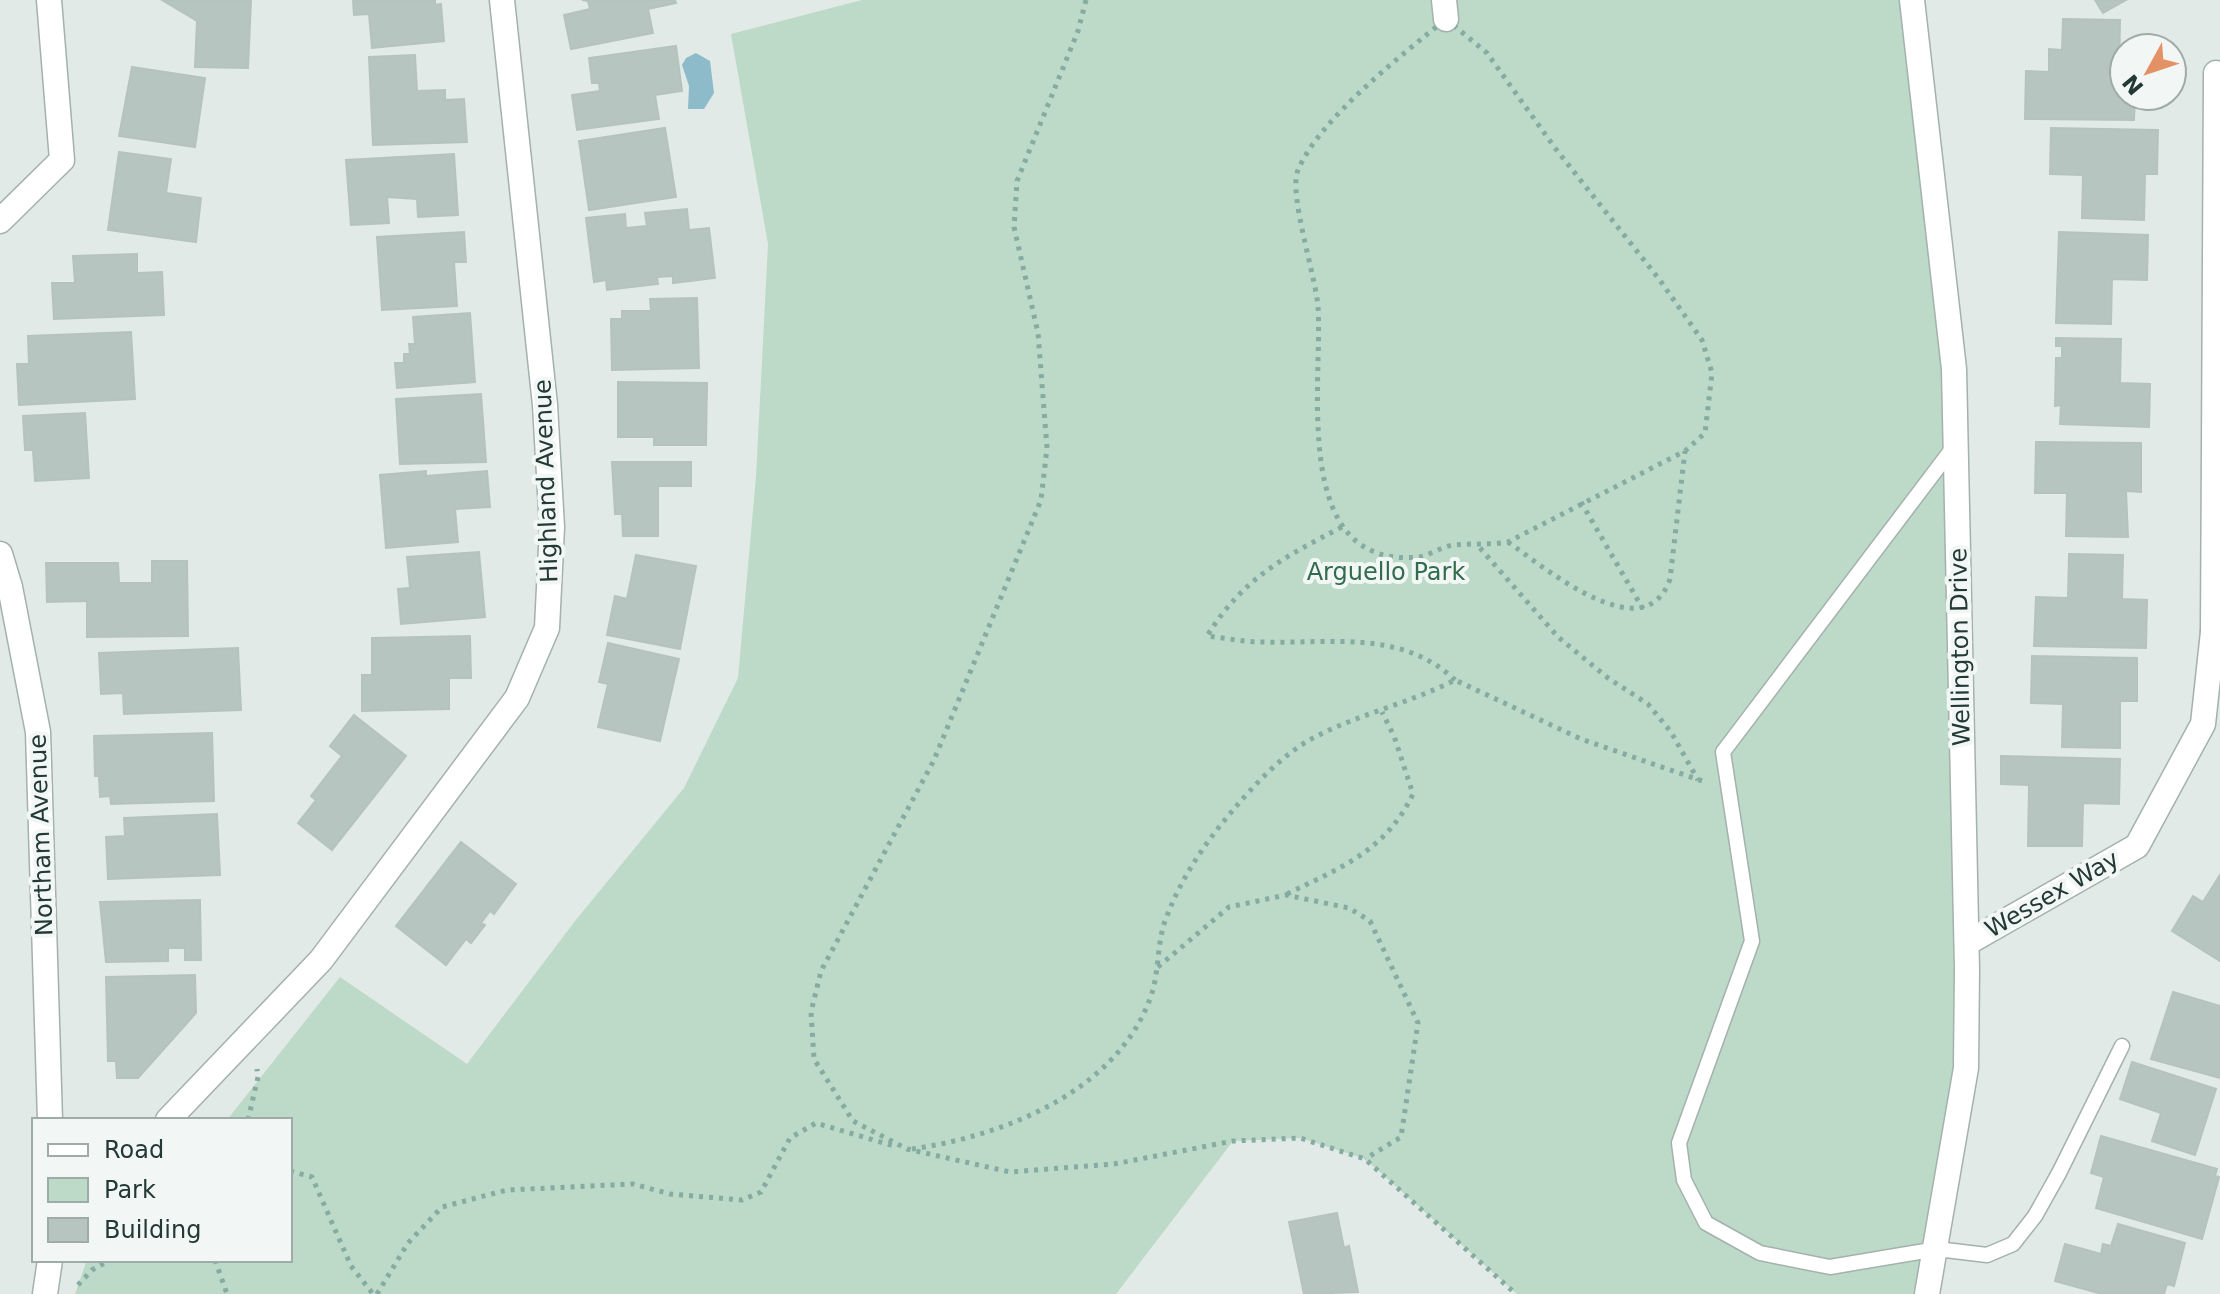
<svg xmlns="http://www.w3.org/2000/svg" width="2220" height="1294" viewBox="0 0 2220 1294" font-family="'DejaVu Sans',sans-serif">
<rect width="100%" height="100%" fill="#e1eae7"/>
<path fill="#bcdac7" d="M862,0H1915L1955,444L1967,943L1937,1249L1927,1294H1517L1365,1159L1300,1138L1233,1141L1116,1294H75L87,1260H290V1120H227L340,977L467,1064L575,921L684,788L738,678L756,477L768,244L731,34Z"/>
<path fill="#8ebbca" d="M696,53L710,61L714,93L704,109H688L689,86L682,65L686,58Z"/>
<g fill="#b7c5c0" stroke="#b5c3bf" stroke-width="2">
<path d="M162,0H251L248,68L195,67L197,21Z"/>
<path d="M353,0H435V5L441,4L444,41L372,48L369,14L354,15Z"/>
<path d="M582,0H675L676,3L648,9L653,33L571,49L564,15L590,9L588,1Z"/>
<path d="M2095,0H2126L2103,13Z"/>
<path d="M2063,19L2120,20L2119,77H2124V96H2135L2134,120L2025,119L2026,71L2049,72V49L2062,50Z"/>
<path d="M676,46L682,91L655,95L659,119L577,130L572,95L600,91L599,83H592L589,58Z"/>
<path d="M415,55L417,91L445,90V100L464,99L467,142L373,145L369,57Z"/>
<path d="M132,67L205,78L195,147L119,136Z"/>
<path d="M665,128L676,197L589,210L579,141Z"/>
<path d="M2051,128L2158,130L2157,174H2145L2144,220L2082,218L2083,175L2050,174Z"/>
<path d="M119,152L171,159L166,193L201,198L196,242L108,230Z"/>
<path d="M454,154L458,215L418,217L417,199L387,197L389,223L351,225L346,160Z"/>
<path d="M687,209L689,230L709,228L715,278L673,283V276L657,277L658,284L607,290L606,280L594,282L586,218L625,214L626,228L647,226L645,213Z"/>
<path d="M464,232L466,262H454L457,306L382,310L377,237Z"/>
<path d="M2059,232L2148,235L2147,280L2112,279L2111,324L2056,323Z"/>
<path d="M137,254V273L162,272L164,315L54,319L52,283H75L73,256Z"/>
<path d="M697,298L699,368L612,370L611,319H622V311H651L650,299Z"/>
<path d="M470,313L475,382L397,388L395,363H404V354H410L409,344H415L413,317Z"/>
<path d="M131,332L135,399L19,405L17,364H29L28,336Z"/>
<path d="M2056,338L2121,339L2120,383L2150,384L2149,427L2060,424L2061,405L2055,406L2056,358H2062V346H2056Z"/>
<path d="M618,382L707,383L706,445H654V437H618Z"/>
<path d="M481,394L486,462L400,464L396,399Z"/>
<path d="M85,413L89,478L35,481L33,450H25L23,416Z"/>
<path d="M2036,442L2141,443V492L2126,491L2128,537L2066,536L2067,493H2035Z"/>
<path d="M612,462H691V486H658V536H623L622,514H615Z"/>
<path d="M426,471V476L487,471L490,507L455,509L458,542L386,548L380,475Z"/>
<path d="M479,552L485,617L401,624L398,589L410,588L407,557Z"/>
<path d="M2069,554L2123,555L2122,599L2147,600L2146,648L2034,646L2036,597L2068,598Z"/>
<path d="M636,555L696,566L680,649L607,635L615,596L627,599Z"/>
<path d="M152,561H187L188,636L87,637V601L47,602L46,563H118L119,583H152Z"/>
<path d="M470,636L471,678H449V709L362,711V675H372V638Z"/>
<path d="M608,643L679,659L660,741L598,727L608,684L599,682Z"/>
<path d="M238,648L241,710L124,714L123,693L101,694L99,653Z"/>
<path d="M2032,656L2137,658V701H2120V748L2062,747L2063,704L2031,703Z"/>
<path d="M354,715L406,756L332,850L298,823L316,800L311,796L342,756L330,746Z"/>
<path d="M212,733L214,801L111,804L110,796L100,797L99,776H95L94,736Z"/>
<path d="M2001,756L2120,759L2119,804L2083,803L2082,846H2028L2029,785L2001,784Z"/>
<path d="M217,814L220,875L108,879L106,837L125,836L124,818Z"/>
<path d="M461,842L516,884L494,914L490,911L481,923L485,925L471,943L466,939L446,965L396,926Z"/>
<path d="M2220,875V961L2172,931L2193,896L2203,902Z"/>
<path d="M200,900L201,960H185V948H168V961L106,962L100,902Z"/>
<path d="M195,975L196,1013L138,1078H117L116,1061H108L106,977Z"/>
<path d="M2173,992L2220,1006V1078L2151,1059Z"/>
<path d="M2132,1062L2216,1089L2195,1155L2152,1141L2161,1113L2120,1099Z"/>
<path d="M2101,1136L2217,1169L2215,1176L2219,1177L2202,1239L2096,1208L2104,1177L2091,1173Z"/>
<path d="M1337,1213L1344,1248L1349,1246L1358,1292L1304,1294L1289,1222Z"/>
<path d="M2118,1224L2185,1243L2174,1286L2167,1284L2164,1294H2102L2055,1281L2065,1244L2101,1254L2103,1244L2111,1246Z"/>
</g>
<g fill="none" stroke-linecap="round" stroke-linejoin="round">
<defs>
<path id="service" d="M1955,445L1723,752L1752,941L1679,1143L1684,1180L1706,1223L1760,1253L1830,1267L1937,1249L1987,1255L2013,1244L2035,1216L2059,1173L2122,1046"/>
<g id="minor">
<path d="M1444,0L1446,19"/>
<path d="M1912,0L1954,369L1967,969L1966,1068L1927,1294"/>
<path d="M0,221L62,160L49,0"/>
<path d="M0,554L10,587L38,732L50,1120"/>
<path d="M2213,632L2216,73"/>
<path d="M1967,943L2137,846L2203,724L2213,632L2220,627"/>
<path d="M168,1120L321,960L517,698L547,628L552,527L545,405L502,0"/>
<path d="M45,1294L50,1260"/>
</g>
</defs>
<use href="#service" stroke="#a4b1ae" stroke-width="17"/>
<use href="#minor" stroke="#a4b1ae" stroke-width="27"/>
<g stroke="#85aba3" stroke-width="5" stroke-dasharray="4 6" stroke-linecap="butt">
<path d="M1086,0L1078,31L1017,181L1014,227L1038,333L1047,448L1041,500L934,760L821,971L811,1012L814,1059L853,1121L907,1149L1010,1172L1114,1164L1233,1141L1300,1138L1365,1159L1516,1294"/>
<path d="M1446,19L1487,53L1555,148L1659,279L1702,340L1712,373L1705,433L1685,451L1508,542C1490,545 1472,543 1454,545C1442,546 1431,555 1419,557C1289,570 1323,384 1318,307C1316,277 1288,193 1298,170C1320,118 1402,55 1446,19Z"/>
<path d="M1581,502L1643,609"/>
<path d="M1342,527C1284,557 1243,578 1207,636C1225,638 1244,642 1262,642C1330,644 1401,629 1455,680"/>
<path d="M1508,542C1545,568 1645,652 1670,579L1685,451"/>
<path d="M1480,548L1558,637L1608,678L1648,704L1671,732L1698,780"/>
<path d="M1287,894C1340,868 1386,851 1413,794L1394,736L1382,712"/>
<path d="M1158,967L1229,907L1286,895L1349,908L1370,921L1418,1023L1401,1137L1365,1159"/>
<path d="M248,1120L258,1077L257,1069"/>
<path d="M912,1149C1004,1136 1118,1091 1151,996C1159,973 1157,947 1164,924C1179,881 1204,844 1233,810C1255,784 1284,753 1315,737C1359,714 1410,703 1455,680L1581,739L1705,782"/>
<path d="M290,1171L312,1177L351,1266L373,1294"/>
<path d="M215,1260L227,1294"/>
<path d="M78,1285L92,1270L110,1260"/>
<path d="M377,1294L408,1243L442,1207L507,1190L633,1184L670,1194L742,1200L761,1192L790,1138L816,1123L894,1146"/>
</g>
<use href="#service" stroke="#fff" stroke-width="14"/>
<use href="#minor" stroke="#fff" stroke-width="24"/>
</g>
<g text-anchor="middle" stroke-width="8" stroke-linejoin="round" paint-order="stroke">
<g font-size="24" fill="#233936" stroke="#f2f7f5">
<text transform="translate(546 481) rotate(-92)" y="8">Highland Avenue</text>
<text transform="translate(1960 647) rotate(-91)" y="8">Wellington Drive</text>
<text transform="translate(41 835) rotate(-92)" y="8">Northam Avenue</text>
<text transform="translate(2052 894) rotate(-30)" y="8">Wessex Way</text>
</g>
<g font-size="24" fill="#326c4e" stroke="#f2f7f5">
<text x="1386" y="580">Arguello Park</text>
</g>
</g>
<rect x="32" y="1118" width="260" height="144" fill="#f2f7f5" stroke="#9faba9" stroke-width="2"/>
<rect x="48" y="1144" width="40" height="12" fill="#ffffff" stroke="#9faba9" stroke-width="2"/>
<text x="104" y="1158" font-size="24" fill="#233936">Road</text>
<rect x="48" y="1178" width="40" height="24" fill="#bcdac7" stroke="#9faba9" stroke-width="2"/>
<text x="104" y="1198" font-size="24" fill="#233936">Park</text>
<rect x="48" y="1218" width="40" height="24" fill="#b7c5c0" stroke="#9faba9" stroke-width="2"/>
<text x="104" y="1238" font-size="24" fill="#233936">Building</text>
<g transform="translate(2148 72) rotate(230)"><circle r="38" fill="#f2f7f5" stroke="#9faba9" stroke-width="2"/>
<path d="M0-6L14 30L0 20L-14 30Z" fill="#e49165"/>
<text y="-12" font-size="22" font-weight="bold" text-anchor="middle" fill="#233936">N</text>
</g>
</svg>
